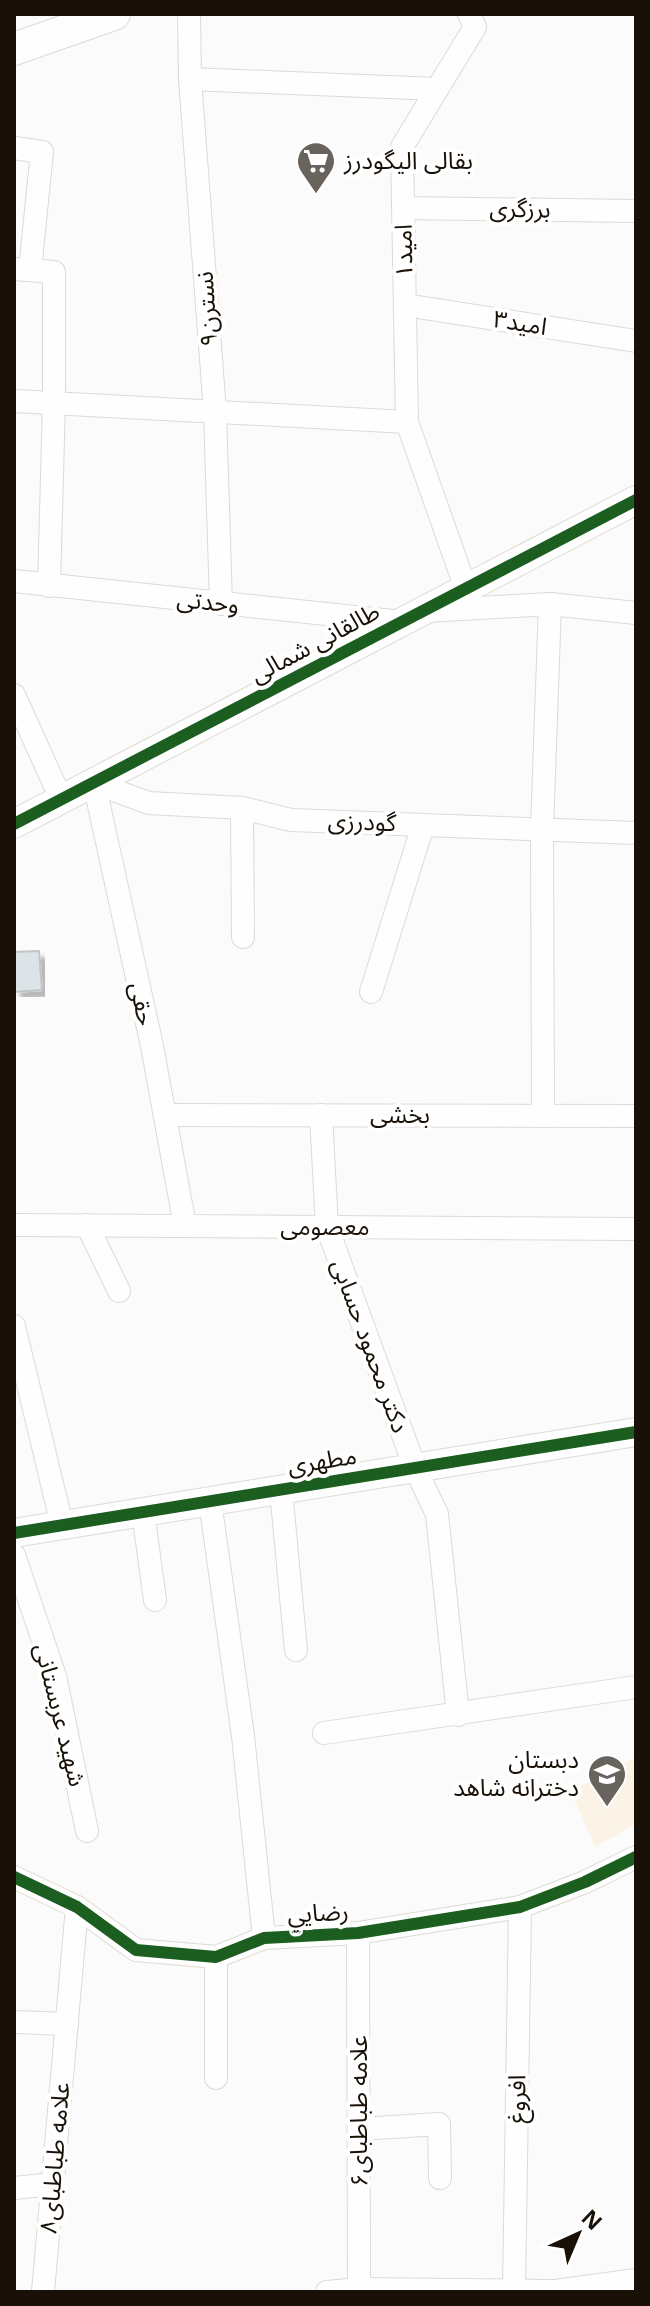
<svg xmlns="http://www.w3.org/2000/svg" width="650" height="2306" viewBox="0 0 650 2306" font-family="'Open Sans','Noto Sans Arabic',sans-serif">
<defs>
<filter id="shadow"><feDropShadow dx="7" dy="7" stdDeviation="2" flood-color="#0004"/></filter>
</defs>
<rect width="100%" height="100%" fill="#fbfbfb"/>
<path fill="#fcf3e7" d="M636,1757V1824L595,1847L571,1791Z"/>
<path fill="#dce4e7" stroke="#bec5c7" stroke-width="2" filter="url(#shadow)" d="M39,951L42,990L14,992V952Z"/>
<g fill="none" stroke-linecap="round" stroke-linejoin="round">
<defs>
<g id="minor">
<path d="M189,14L190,79L215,412L221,604"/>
<path d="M190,79L437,89"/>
<path d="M14,148L42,152L30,270"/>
<path d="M403,208L636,211"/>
<path d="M14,269L54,272V402L49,586"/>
<path d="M405,305L636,341"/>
<path d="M14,401L407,422"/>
<path d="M14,581L402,622"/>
<path d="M466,589L407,422L402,147L475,27L469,14"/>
<path d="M426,611L550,604L636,613"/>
<path d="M14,695L61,799"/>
<path d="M94,783L149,803L242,808L291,820L636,833"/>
<path d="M94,783L152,1046L185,1226"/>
<path d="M242,808L243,937"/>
<path d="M371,992L423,825"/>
<path d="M165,1115L636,1116"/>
<path d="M321,1115L327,1227L415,1468L437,1514L458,1715"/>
<path d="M543,1116L542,829L550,604"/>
<path d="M14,1225L636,1229"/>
<path d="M87,1225L119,1291"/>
<path d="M14,1326L62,1525"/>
<path d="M281,1490L296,1650"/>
<path d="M210,1501L243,1736L264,1938"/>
<path d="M143,1512L155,1600"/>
<path d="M14,1555L55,1676L87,1831"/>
<path d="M324,1733L636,1687"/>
<path d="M14,1877L77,1907L136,1950L216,1957L264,1938L358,1933L520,1907L585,1882L636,1857"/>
<path d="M358,1933L359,2289"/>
<path d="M14,2022L67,2024"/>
<path d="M216,2078V1957"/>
<path d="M360,2129L439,2124L440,2178"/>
<path d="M14,2188L53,2184"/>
<path d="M514,2290L520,1907"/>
<path d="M43,2292L77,1907"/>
<path d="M327,2292L359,2289L548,2291"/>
<path d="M548,2292L636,2280"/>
</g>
<g id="tertiary">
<path d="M14,824L636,500"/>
<path d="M14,1533L636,1432"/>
</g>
<path id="secondary" d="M14,49L114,14"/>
</defs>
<use href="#minor" stroke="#dedad3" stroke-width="24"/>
<use href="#tertiary" stroke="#dedad3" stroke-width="30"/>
<use href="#secondary" stroke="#dedad3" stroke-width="34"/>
<use href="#minor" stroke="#fefefe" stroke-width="22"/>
<use href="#tertiary" stroke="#fefefe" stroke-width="28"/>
<use href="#secondary" stroke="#fefefe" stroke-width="32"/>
<defs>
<g id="cycleway">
<path d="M14,824L636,500"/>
<path d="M14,1533L636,1432"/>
<path d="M14,1877L77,1907L136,1950L216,1957L264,1938L358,1933L520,1907L585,1882L636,1857"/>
</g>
</defs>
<use href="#cycleway" stroke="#fff" stroke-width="17"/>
<use href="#cycleway" stroke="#1b5e20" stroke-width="12"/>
</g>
<defs>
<symbol id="supermarket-pin" viewBox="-11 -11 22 30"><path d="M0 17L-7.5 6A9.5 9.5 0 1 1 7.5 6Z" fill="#68635c" stroke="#fff"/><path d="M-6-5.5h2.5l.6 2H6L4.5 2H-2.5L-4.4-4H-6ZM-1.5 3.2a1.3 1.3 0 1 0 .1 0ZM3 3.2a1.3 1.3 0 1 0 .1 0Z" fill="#fff"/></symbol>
<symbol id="school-pin" viewBox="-11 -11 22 30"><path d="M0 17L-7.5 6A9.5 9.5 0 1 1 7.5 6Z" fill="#68635c" stroke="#fff"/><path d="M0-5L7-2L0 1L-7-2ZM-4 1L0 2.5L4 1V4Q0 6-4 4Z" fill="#fff"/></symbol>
</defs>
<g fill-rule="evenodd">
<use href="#supermarket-pin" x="294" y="139" width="44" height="60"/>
<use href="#school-pin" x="585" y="1752" width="44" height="60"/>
</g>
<g text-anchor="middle" stroke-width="8" stroke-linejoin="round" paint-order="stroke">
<g font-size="24" fill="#191107" stroke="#fff" text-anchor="start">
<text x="344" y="169">بقالی الیگودرز</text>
<text x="579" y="1768" text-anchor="end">دبستان<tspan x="579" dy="28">دخترانه شاهد</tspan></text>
</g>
<g font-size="24" fill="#191107" stroke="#fff">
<text transform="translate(520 209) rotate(1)" y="8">برزگری</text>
<text transform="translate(404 251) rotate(-91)" y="8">امید۱</text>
<text transform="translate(207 309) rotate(-94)" y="8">نسترن۹</text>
<text transform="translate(520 323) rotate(9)" y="8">امید۳</text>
<text transform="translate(208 602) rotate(6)" y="8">وحدتی</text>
<text transform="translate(315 643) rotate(-28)" y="8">طالقانی شمالی</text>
<text transform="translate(362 822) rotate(2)" y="8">گودرزی</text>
<text transform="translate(142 1004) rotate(78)" y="8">حقی</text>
<text x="400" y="1123">بخشی</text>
<text x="325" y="1235">معصومی</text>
<text transform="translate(370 1346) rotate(70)" y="8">دکتر محمود حسابی</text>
<text transform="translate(322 1461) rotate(-9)" y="8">مطهری</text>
<text transform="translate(60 1715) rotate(76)" y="8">شهید عربستانی</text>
<text transform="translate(318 1913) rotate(-3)" y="8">رضایي</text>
<text transform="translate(517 2099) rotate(-89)" y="8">افروغ</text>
<text transform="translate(359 2111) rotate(-90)" y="8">علامه طباطبای۶</text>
<text transform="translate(55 2158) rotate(-85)" y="8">علامه طباطبای۸</text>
</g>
</g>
<rect width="650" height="2306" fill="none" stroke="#191107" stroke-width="32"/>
<g transform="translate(578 2234) rotate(44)" stroke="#ffffff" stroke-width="6" paint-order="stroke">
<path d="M0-6L14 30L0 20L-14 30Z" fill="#191107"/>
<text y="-12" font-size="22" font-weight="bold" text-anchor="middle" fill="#191107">N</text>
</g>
</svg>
